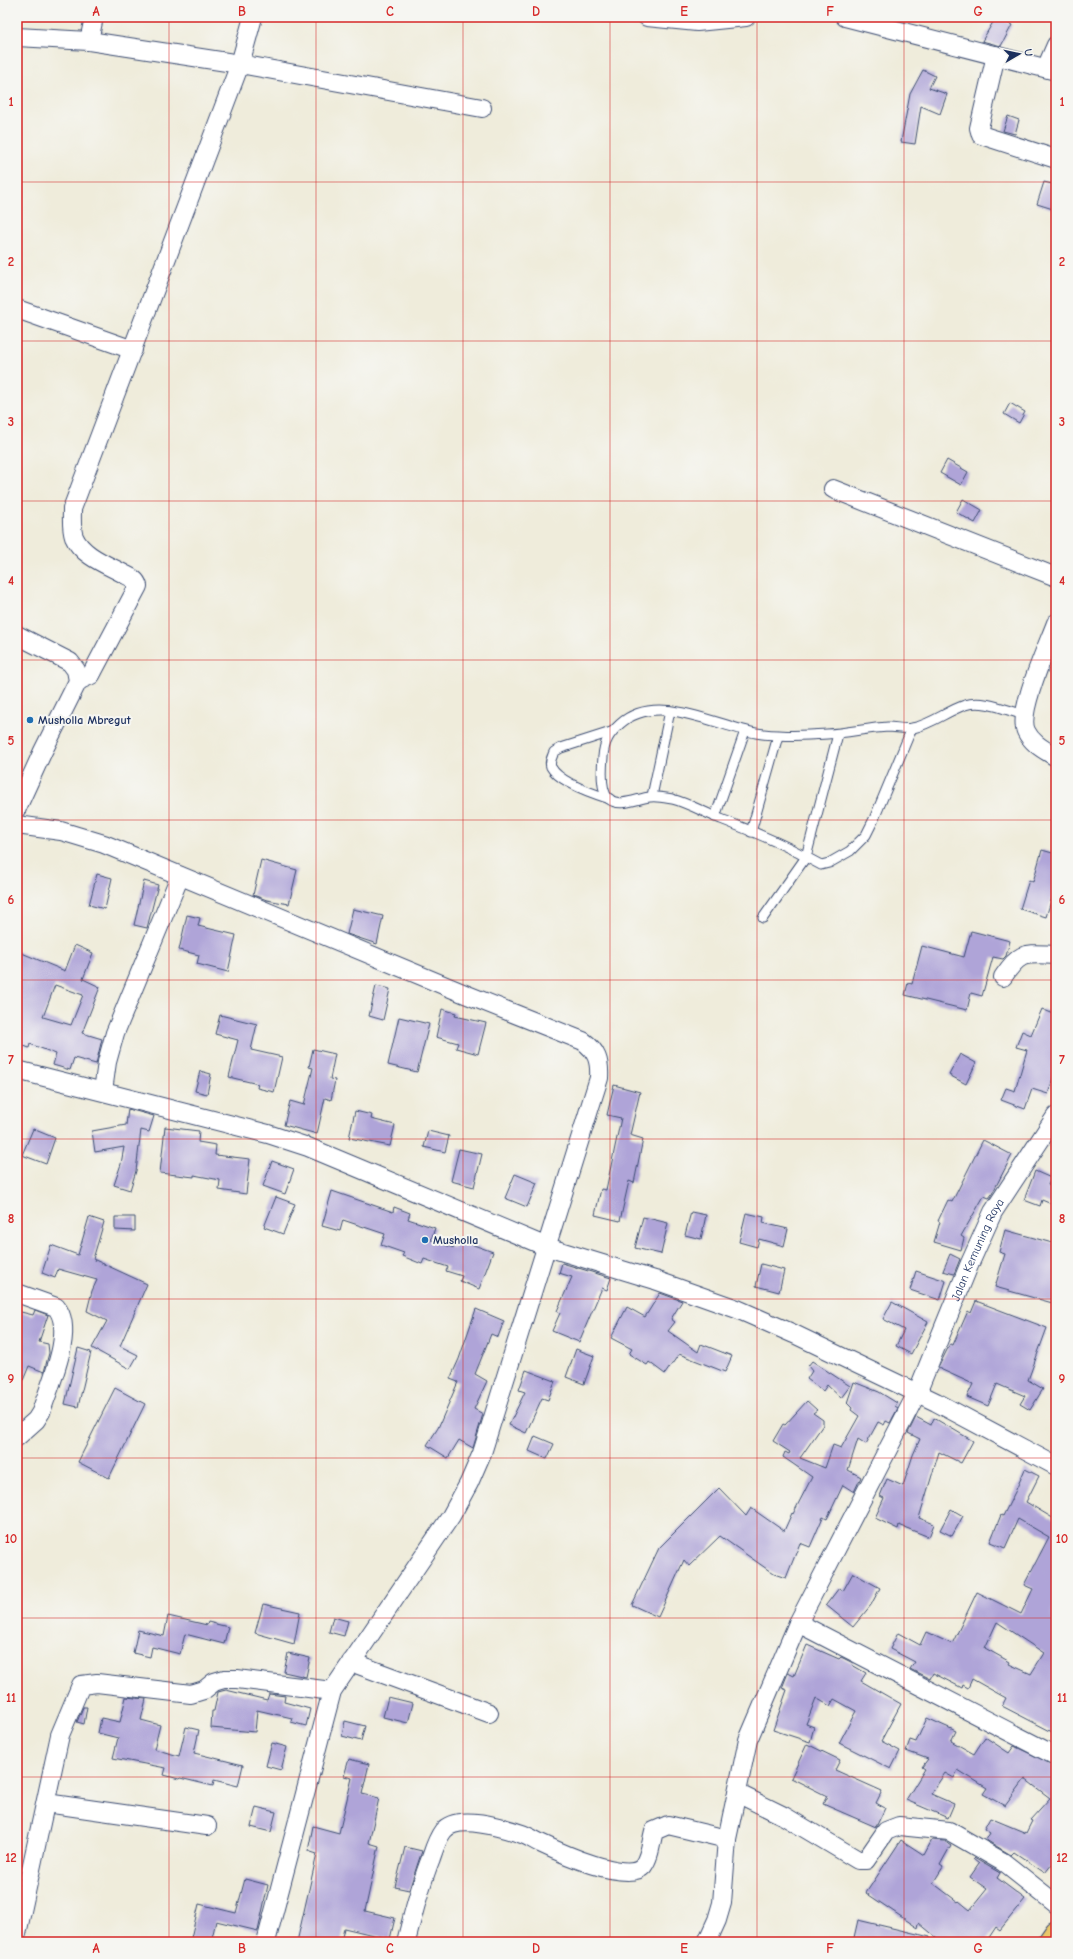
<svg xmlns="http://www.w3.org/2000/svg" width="1073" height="1959" viewBox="0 0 1073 1959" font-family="'Comic Neue',sans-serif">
<rect width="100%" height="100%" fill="#f6f6f2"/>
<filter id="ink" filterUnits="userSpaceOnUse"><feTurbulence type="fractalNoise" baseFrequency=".025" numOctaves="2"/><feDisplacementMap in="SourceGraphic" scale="8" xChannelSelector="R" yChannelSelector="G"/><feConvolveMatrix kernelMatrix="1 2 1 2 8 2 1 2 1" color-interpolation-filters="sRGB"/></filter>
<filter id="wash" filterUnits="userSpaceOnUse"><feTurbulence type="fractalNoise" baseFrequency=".012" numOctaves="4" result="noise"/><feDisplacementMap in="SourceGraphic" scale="16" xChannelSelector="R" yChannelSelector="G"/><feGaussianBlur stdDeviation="0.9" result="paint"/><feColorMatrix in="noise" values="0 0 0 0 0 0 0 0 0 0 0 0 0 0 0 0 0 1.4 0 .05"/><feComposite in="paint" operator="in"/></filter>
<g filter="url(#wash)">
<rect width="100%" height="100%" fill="#efecdb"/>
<g id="blocks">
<g fill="#afa4d8" fill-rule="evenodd">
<path d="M996,17L1012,25L1001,46L982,41Z"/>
<path d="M923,70L935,76L929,88L947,94L940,114L921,106L915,144L901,142L910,94Z"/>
<path d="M1008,116L1019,120L1015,134L1003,131Z"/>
<path d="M1044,182L1056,185V210L1037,204Z"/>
<path d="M1010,403L1025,412L1019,423L1004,414Z"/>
<path d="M947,460L968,472L961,485L940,473Z"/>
<path d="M963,499L982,510L975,523L956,512Z"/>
<path d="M1042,850L1056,854V885L1046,917L1020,909L1029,880L1033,882Z"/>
<path d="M261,860L297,870L289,904L267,900L253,895Z"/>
<path d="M97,874L112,878L105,909L89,905Z"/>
<path d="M144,881L158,885L147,928L134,925Z"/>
<path d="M353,909L383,916L377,944L347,934Z"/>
<path d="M187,915L200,918L198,926L236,935L228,972L197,964L199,955L179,950Z"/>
<path d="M971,931L1010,941L1006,956L1003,959L993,957L982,996L971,993L967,1010L905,995L908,983L912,984L922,946L964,957Z"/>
<path d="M75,945L93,953L83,979L100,987L82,1033L102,1039L96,1064L74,1058L70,1070L53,1065L56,1054L30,1044L29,1048L17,1043V951L65,971ZM55,985L83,995L71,1025L43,1017Z"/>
<path d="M376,986L390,989L383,1020L369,1016Z"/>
<path d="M442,1009L456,1013L455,1016L486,1023L478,1054L456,1048L458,1043L436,1037Z"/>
<path d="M1042,1009L1056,1015V1069L1048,1094L1032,1089L1025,1109L1001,1100L1006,1088L1015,1091L1027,1050L1016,1047L1022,1031L1031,1035Z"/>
<path d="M220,1015L257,1024L251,1050L282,1057L274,1092L257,1088L258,1084L229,1077L238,1040L215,1034Z"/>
<path d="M399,1017L429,1024L417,1072L388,1065Z"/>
<path d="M313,1049L335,1054L330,1079L335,1080L331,1100L325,1098L317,1134L284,1125L290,1101L304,1105L313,1068L309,1067Z"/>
<path d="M960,1054L976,1063L966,1084L949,1075Z"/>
<path d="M200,1071L211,1074L207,1094L195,1091Z"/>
<path d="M614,1085L640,1092L630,1135L643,1139L634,1183L629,1181L620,1221L595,1215L601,1189L606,1190L621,1118L607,1115Z"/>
<path d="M128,1109L154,1116L149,1132L141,1130L136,1171L130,1190L114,1185L121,1164L124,1147L95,1152L92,1131L126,1125Z"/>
<path d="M355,1111L372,1115L371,1119L395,1125L390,1146L349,1138Z"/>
<path d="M165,1127L199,1131L198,1142L216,1145L215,1155L250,1159L246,1194L219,1190L220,1180L194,1175V1177L160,1173Z"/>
<path d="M33,1129L55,1138L46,1164L22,1155Z"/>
<path d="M428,1131L449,1136L445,1152L424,1147Z"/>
<path d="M983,1140L1012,1155L992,1194L989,1198L984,1196L961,1236L964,1238L961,1250L934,1242L940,1222L938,1221L948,1200L952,1202Z"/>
<path d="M459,1149L482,1154L474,1187L451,1181Z"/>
<path d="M272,1161L294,1169L285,1194L263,1186Z"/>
<path d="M1035,1171L1051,1178L1048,1185L1056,1189V1206L1042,1200L1040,1206L1024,1200Z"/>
<path d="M515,1174L537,1183L527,1207L505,1198Z"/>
<path d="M332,1191L393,1212L394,1207L410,1213L408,1219L435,1228L431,1240L454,1248L457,1239L493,1252L479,1289L460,1281L462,1276L446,1271L448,1267L424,1259L422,1264L402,1256L404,1253L381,1245L385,1234L343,1220L340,1231L322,1226Z"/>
<path d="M276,1197L295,1204L283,1234L264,1227Z"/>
<path d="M691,1212L706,1215L701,1239L685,1235Z"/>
<path d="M746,1213L764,1217L763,1223L788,1229L784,1246L759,1239L757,1247L739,1242Z"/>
<path d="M89,1217L104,1222L93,1259L147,1284L120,1346L138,1355L130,1369L92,1348L107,1321L87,1311L92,1291L97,1280L58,1269L55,1278L42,1273L51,1245L78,1255Z"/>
<path d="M115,1217H135V1231L115,1230Z"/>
<path d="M643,1217L668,1223L661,1254L635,1248Z"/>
<path d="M1005,1230L1056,1244V1304L995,1287L1005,1254L999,1252Z"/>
<path d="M950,1254L960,1259L954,1274L943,1271Z"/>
<path d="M562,1263L611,1278L607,1290L602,1288L579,1342L552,1331L560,1313L557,1311L572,1277L559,1273Z"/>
<path d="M761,1264L784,1270L779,1292L756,1286Z"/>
<path d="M916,1271L946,1281L940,1300L910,1290Z"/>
<path d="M660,1293L682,1301L671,1319L675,1322L668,1331L698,1352L701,1344L732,1356L725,1372L679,1354L665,1374L649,1362L647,1365L629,1354L632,1349L611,1338L627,1307L645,1317Z"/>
<path d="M976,1301L1047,1328L1028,1380L1043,1389L1030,1410L1020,1404L1025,1396L997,1384L988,1406L967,1397L973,1384L938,1368L950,1344L953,1345L968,1311L971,1313Z"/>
<path d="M892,1302L928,1322L911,1354L896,1346L904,1330L883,1319Z"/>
<path d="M476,1309L504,1321L498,1337L491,1334L475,1374L487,1381L474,1409L483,1414L473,1448L459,1440L448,1458L427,1445L438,1428L458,1382L450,1379L459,1359Z"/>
<path d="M35,1310L48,1315L39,1342L48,1344L49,1353L44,1372L29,1366L17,1395V1311L33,1315Z"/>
<path d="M78,1348L91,1352L78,1407L65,1404Z"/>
<path d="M576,1349L594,1356L584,1384L566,1377Z"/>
<path d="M812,1361L850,1386L841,1398L827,1385L823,1391L807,1379L812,1371L808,1366Z"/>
<path d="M526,1370L555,1381L548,1400L542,1398L526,1433L509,1425L525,1392L519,1390Z"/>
<path d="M854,1382L879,1392L897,1403L895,1406L898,1408L890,1423L886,1421L884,1425L878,1422L866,1444L858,1439L848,1470L861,1477L854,1492L843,1485L827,1519L823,1517L810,1547L800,1543L786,1578L774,1574L720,1536L689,1566L684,1560L658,1617L632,1605L659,1548L719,1488L746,1516L751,1508L784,1531L792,1513L793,1514L812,1477L783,1457L785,1452L789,1454L790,1452L773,1441L783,1424L785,1425L807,1401L817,1410L813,1413L823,1420V1425L800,1458L825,1468L833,1445L841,1448L859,1416L851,1410L852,1408L847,1403Z"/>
<path d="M115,1388L145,1404L109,1478L78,1462Z"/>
<path d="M916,1417L931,1425L934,1418L973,1441L961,1463L939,1452L919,1518L934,1524L929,1537L899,1525L898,1529L875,1518L884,1498L880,1496L887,1479L903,1486L913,1455L920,1439L908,1433Z"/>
<path d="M535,1436L554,1444L547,1459L529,1451Z"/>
<path d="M1025,1469L1039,1476L1026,1502L1056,1520V1734L1002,1706L1006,1698L972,1679L968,1688L963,1685L962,1688L933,1673L930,1679L910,1669L915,1662L890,1649L898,1633L920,1645L926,1632L952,1644L977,1592L1021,1614L1033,1589L1024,1585L1049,1537L1018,1519L1005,1548L990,1542L1001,1515L1003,1516L1015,1492ZM997,1622L1044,1653L1031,1674L1009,1664L1010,1662L985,1648Z"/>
<path d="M951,1509L963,1516L952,1536L940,1530Z"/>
<path d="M853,1573L880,1588L871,1605L853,1627L826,1605L839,1588L843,1591Z"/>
<path d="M263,1604L300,1612L294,1644L255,1633Z"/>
<path d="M168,1616L207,1625L208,1622L228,1627L224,1644L185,1634L180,1654L152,1647L150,1657L133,1653L138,1630L164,1636Z"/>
<path d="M333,1617L348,1621L344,1636L329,1632Z"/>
<path d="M807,1645L839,1659L841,1657L853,1663L852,1665L866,1673L861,1681L901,1704L881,1741L900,1751L891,1769L839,1743L856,1711L834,1699L830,1706L816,1698L806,1724L814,1727L810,1742L773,1730L787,1690L782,1688L788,1673L794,1676Z"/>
<path d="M288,1653L310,1658L306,1677L284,1672Z"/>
<path d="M226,1690L267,1700L269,1694L285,1696L284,1702L310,1709L306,1726L291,1722L292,1718L257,1710L255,1732L211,1728L212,1711H214L218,1692Z"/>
<path d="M126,1697L146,1699L141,1720L160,1725L154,1749L179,1756L186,1727L199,1730L194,1753L243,1765L238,1786L214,1780L213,1786L180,1778L179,1779L164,1775L166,1768L113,1758L118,1738L98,1733L101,1718L120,1722Z"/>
<path d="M388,1697L413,1703L408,1723L383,1717Z"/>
<path d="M83,1707H87L84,1724L77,1722Z"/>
<path d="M927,1718L956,1731L951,1741L974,1754L985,1737L1009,1753L1014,1746L1056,1766V1859L1045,1873L1014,1852L1011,1855L986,1840L990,1833L984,1829L990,1818L1026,1833L1032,1821L1030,1820L1050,1798L1025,1779L1005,1806L983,1794L987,1788L958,1770L954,1778L945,1773L931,1794L954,1804L948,1818L906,1800L925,1769L922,1767L928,1759L906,1751L910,1740L916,1742Z"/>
<path d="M345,1721L365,1726L361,1741L342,1736Z"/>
<path d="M272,1743L287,1747L281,1770L266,1766Z"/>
<path d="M807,1744L840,1760L835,1770L882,1791L876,1803L885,1808L876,1827L823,1804L827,1796L791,1778Z"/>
<path d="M349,1759L369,1764L362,1794L379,1798L369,1843L379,1846L365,1911L395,1918L390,1939L344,1928L341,1942H297L317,1854L308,1851L313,1826L339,1833L352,1778L344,1776Z"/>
<path d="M256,1807L276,1812L271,1832L251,1827Z"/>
<path d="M901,1840L924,1855L932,1840L945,1841L951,1845L940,1865L943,1867L933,1883L958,1902L959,1901L970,1910L987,1889L970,1877L979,1864L973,1859L974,1858L1000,1873L997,1878L1025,1899L1000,1930L996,1927L986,1942H942L919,1923L918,1928L866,1893Z"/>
<path d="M405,1847L422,1851L409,1890L395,1887Z"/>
<path d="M245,1879L268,1885L258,1931L216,1921L211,1942H190L199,1904L236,1913Z"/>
<path d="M858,1920L930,1937L929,1942H853Z"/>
</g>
</g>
</g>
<g filter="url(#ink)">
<use href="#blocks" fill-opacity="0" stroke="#3b4b71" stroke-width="1"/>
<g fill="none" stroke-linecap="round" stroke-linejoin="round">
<defs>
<g id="service">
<path d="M838,734L806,857L821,865L829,863L850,851L866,835L874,819L912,728"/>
<path d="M652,796L670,711"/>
<path d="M610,799C594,794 559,782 551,767C549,762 552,757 554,752L561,748L611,732"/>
<path d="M715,817L745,731"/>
<path d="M751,832L778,736"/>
<path d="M763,918L806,857C779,841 750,831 721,819C705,813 688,803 672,799C666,798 657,796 650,797C638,798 620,808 609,799C600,791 602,768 603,757C604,742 609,734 620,724C657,691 716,726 756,733C780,737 804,735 827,734C848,733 868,728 888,727C896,727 905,730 913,728C932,724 947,711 965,705C983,699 1006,710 1024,715"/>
</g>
<g id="minor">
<path d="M647,17L697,22L746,17"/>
<path d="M845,17L1056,71"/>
<path d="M17,37L89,41L240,64L482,108"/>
<path d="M89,41L94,17"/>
<path d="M996,55L979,128L981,135L1056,159"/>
<path d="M1046,68L1056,45"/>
<path d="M17,309L133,350"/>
<path d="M833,489L1056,577"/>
<path d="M1056,623C1048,645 1017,711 1026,731C1032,744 1045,750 1056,757"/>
<path d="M17,635L70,662L76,670L78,681L43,751L17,808"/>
<path d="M78,681L91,675L138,586C136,579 130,577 124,574C108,565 82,556 74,537C71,529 72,517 72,509L240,64L253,17"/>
<path d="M17,825L61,831L104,844L465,994L583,1041C597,1051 600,1061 599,1078L482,1453L469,1483L451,1516L332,1691L266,1942"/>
<path d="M1003,977C1021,950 1025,954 1056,955"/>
<path d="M17,1070L268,1134L308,1147L547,1247L655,1280L737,1309L794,1334L936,1402L1056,1466"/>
<path d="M103,1091L107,1062L115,1033L180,876"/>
<path d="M17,1293L56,1307C76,1330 49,1386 41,1412L36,1420L17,1437"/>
<path d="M798,1623L1056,1756"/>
<path d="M351,1662L489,1713"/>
<path d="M737,1793L784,1816L858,1860H866L886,1831L899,1826L949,1831L1003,1862L1056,1904"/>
<path d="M46,1803L207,1826"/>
<path d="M17,1934L60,1735L81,1685L97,1683L191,1694L204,1690L214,1682L224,1679H237L332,1691"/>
<path d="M406,1942C413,1914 420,1885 431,1858C434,1849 437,1839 443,1831C457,1813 504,1828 522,1834C528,1836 534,1840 540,1843C559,1852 628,1884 643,1866C650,1857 651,1842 654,1831L668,1825L727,1839"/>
<path id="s1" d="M707,1942L717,1920L722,1903L727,1839L748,1740L798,1623L917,1393L970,1263L993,1212L1056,1116"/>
</g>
<path id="trunk" d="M1049,1942L1056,1932"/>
</defs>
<use href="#service" stroke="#3b4b71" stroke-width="11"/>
<use href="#minor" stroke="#3b4b71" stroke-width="20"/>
<use href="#trunk" stroke="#3b4b71" stroke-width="24"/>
<use href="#service" stroke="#fff" stroke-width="9"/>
<use href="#minor" stroke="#fff" stroke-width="18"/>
<use href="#trunk" stroke="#e9c769" stroke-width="22"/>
</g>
</g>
<path fill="none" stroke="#d62828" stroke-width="1" stroke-opacity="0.55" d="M169,17V1942M316,17V1942M463,17V1942M610,17V1942M757,17V1942M904,17V1942M17,182H1056M17,341H1056M17,501H1056M17,660H1056M17,820H1056M17,980H1056M17,1139H1056M17,1299H1056M17,1458H1056M17,1618H1056M17,1777H1056"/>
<g fill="#1f6fb2" stroke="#f6f6f2" stroke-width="1.5">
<circle cx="30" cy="720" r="4"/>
<circle cx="425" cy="1240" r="4"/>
</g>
<g text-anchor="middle" stroke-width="4" stroke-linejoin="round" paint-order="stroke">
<g font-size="12" font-weight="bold" fill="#1b2f5e" stroke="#f6f6f2" text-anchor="start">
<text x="38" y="724">Musholla Mbregut</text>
<text x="433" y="1244">Musholla</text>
</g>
<g font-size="12" fill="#1b2f5e" stroke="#f6f6f2">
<text dy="4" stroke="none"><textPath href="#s1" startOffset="749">Jalan Kemuning Raya</textPath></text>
</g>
</g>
<rect width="1073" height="1959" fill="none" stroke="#f6f6f2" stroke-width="44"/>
<g transform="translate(1019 54) rotate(81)" stroke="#f6f6f2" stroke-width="3" paint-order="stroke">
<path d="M0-3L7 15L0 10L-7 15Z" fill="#1b2f5e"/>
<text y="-6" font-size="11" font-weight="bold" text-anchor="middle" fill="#1b2f5e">U</text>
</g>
<rect x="22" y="22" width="1029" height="1915" fill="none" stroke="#d62828" stroke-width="1.5"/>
<g font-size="13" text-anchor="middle" font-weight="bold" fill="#d62828">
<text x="96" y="16">A</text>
<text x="242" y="16">B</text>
<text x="390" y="16">C</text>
<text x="536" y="16">D</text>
<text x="684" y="16">E</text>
<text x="830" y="16">F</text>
<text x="978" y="16">G</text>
<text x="11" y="106">1</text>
<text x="1062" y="106">1</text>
<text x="11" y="266">2</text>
<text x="1062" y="266">2</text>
<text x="11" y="426">3</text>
<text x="1062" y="426">3</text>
<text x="11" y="585">4</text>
<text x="1062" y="585">4</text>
<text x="11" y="745">5</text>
<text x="1062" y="745">5</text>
<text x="11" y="904">6</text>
<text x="1062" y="904">6</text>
<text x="11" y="1064">7</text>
<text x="1062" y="1064">7</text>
<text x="11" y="1223">8</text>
<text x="1062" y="1223">8</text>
<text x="11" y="1383">9</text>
<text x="1062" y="1383">9</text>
<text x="11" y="1543">10</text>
<text x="1062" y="1543">10</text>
<text x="11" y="1702">11</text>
<text x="1062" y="1702">11</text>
<text x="11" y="1862">12</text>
<text x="1062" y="1862">12</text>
<text x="96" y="1953">A</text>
<text x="242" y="1953">B</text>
<text x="390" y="1953">C</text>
<text x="536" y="1953">D</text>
<text x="684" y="1953">E</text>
<text x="830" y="1953">F</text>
<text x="978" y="1953">G</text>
</g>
</svg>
